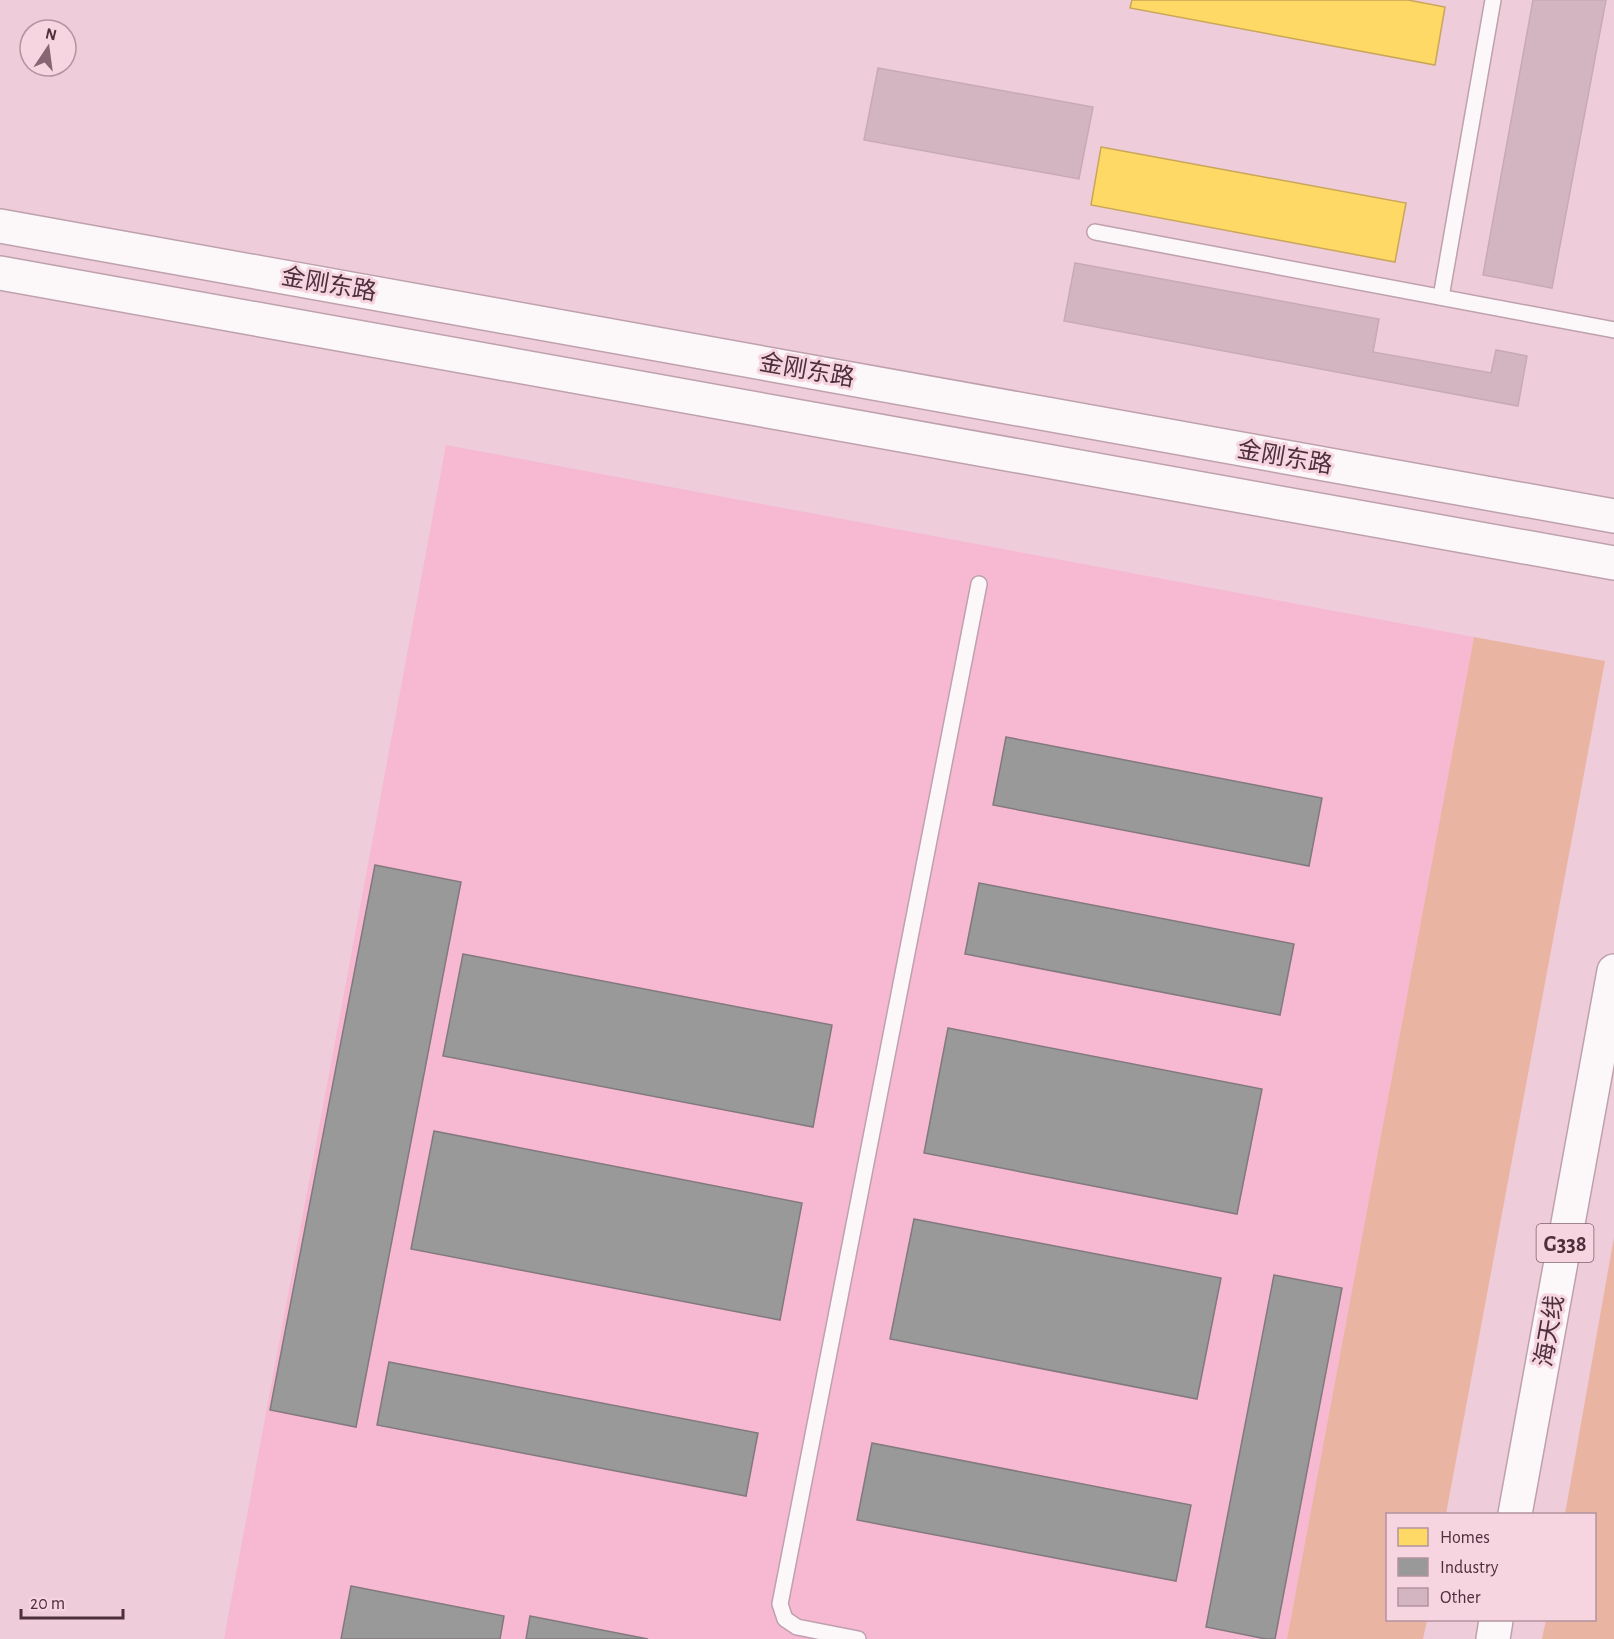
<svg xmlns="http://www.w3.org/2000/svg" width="1614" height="1639" viewBox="0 0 1614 1639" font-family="'Alegreya Sans','Noto Sans SC',sans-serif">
<rect width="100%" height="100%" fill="#eeccda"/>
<path fill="#f7b8d2" d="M446,445L1474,637L1287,1639H224Z"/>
<g fill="#eab4a2">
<path d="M1474,637L1605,661L1446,1514H1388V1620H1427L1423,1639H1287Z"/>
<path d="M1614,1237V1639H1542L1546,1620H1594V1514H1565Z"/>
</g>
<g fill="#ffd966" stroke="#caa659" stroke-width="1.5">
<path d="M1132,0H1408L1445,7L1435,65L1130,8Z"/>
<path d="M1101,147L1406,203L1395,262L1091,205Z"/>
</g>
<g fill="#999" stroke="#82797d" stroke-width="1.5">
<path d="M1006,737L1322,798L1309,866L993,805Z"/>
<path d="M375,865L461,882L356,1427L270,1410Z"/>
<path d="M979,883L1294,944L1280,1015L965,954Z"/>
<path d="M463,954L832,1025L813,1127L443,1056Z"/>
<path d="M948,1028L1262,1089L1237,1214L924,1153Z"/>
<path d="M434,1131L802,1203L780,1320L411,1249Z"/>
<path d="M914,1219L1221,1278L1197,1399L890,1339Z"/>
<path d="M1274,1275L1342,1288L1275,1639H1266L1206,1627Z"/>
<path d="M389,1362L758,1433L746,1496L377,1425Z"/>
<path d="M872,1443L1191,1505L1176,1581L857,1520Z"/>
<path d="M351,1586L504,1616L500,1639H341Z"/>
<path d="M530,1616L648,1639H526Z"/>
</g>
<g fill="#d3b5c1" stroke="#c8aab7" stroke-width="1.5">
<path d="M1533,0H1606L1552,288L1483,275Z"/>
<path d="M878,68L1093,107L1079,179L864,140Z"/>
<path d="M1075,263L1379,319L1373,352L1491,373L1496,350L1527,356L1518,406L1064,321Z"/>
</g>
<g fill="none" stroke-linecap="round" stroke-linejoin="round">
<defs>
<g id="service">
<path d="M1095,232L1614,330"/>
<path d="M1441,297L1493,0"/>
<path d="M858,1639L797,1627L785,1619L780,1604L979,584"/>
</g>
<g id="tertiary">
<path d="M0,226L1614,516"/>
<path d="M0,273L1614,563"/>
</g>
<g id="trunk">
<path d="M1515,1514L1614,971"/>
<path d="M1493,1639L1496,1620"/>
</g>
</defs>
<use href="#service" stroke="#bea1ad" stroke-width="18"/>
<use href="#tertiary" stroke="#bea1ad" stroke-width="36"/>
<use href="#trunk" stroke="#bea1ad" stroke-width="36"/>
<use href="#service" stroke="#fcf7f9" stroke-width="15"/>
<use href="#tertiary" stroke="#fcf7f9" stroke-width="33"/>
<use href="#trunk" stroke="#fcf7f9" stroke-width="33"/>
</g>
<g text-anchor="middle" stroke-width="6" stroke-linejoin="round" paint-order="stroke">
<rect fill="#f6d5e1" stroke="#80616e" stroke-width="1.5" x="1536.5" y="1224" width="57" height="38" rx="4.5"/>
<g font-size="22" font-weight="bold" fill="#4e2f3c">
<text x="1565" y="1251">G338</text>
</g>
<g font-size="24" fill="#4e2f3c" stroke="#f6d5e1">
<text transform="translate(329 284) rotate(10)" y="8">金刚东路</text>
<text transform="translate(807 370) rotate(10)" y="8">金刚东路</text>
<text transform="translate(1285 457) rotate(10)" y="8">金刚东路</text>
<text transform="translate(1549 1331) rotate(-80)" y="8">海天线</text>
</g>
</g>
<rect x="1386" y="1513" width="210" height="108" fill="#f6d5e1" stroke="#b3939f" stroke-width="1.5"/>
<rect x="1398" y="1528" width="30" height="18" fill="#ffd966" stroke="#b3939f" stroke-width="1.5"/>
<text x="1440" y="1543" font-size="18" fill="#4e2f3c">Homes</text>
<rect x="1398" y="1558" width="30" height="18" fill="#999999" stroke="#b3939f" stroke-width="1.5"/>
<text x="1440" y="1573" font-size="18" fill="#4e2f3c">Industry</text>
<rect x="1398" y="1588" width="30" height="18" fill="#d3b5c1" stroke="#b3939f" stroke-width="1.5"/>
<text x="1440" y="1603" font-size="18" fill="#4e2f3c">Other</text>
<g transform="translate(48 48) rotate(13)"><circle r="28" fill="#f6d5e1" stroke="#b3939f" stroke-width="1.5"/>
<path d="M0-4.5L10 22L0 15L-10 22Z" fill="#866673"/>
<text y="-9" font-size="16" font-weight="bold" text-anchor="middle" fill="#4e2f3c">N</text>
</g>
<path d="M21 1609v9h102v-9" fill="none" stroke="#4e2f3c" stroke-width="3"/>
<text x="30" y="1609" font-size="18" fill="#4e2f3c" stroke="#f6d5e1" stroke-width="4.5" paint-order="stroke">20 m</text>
</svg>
